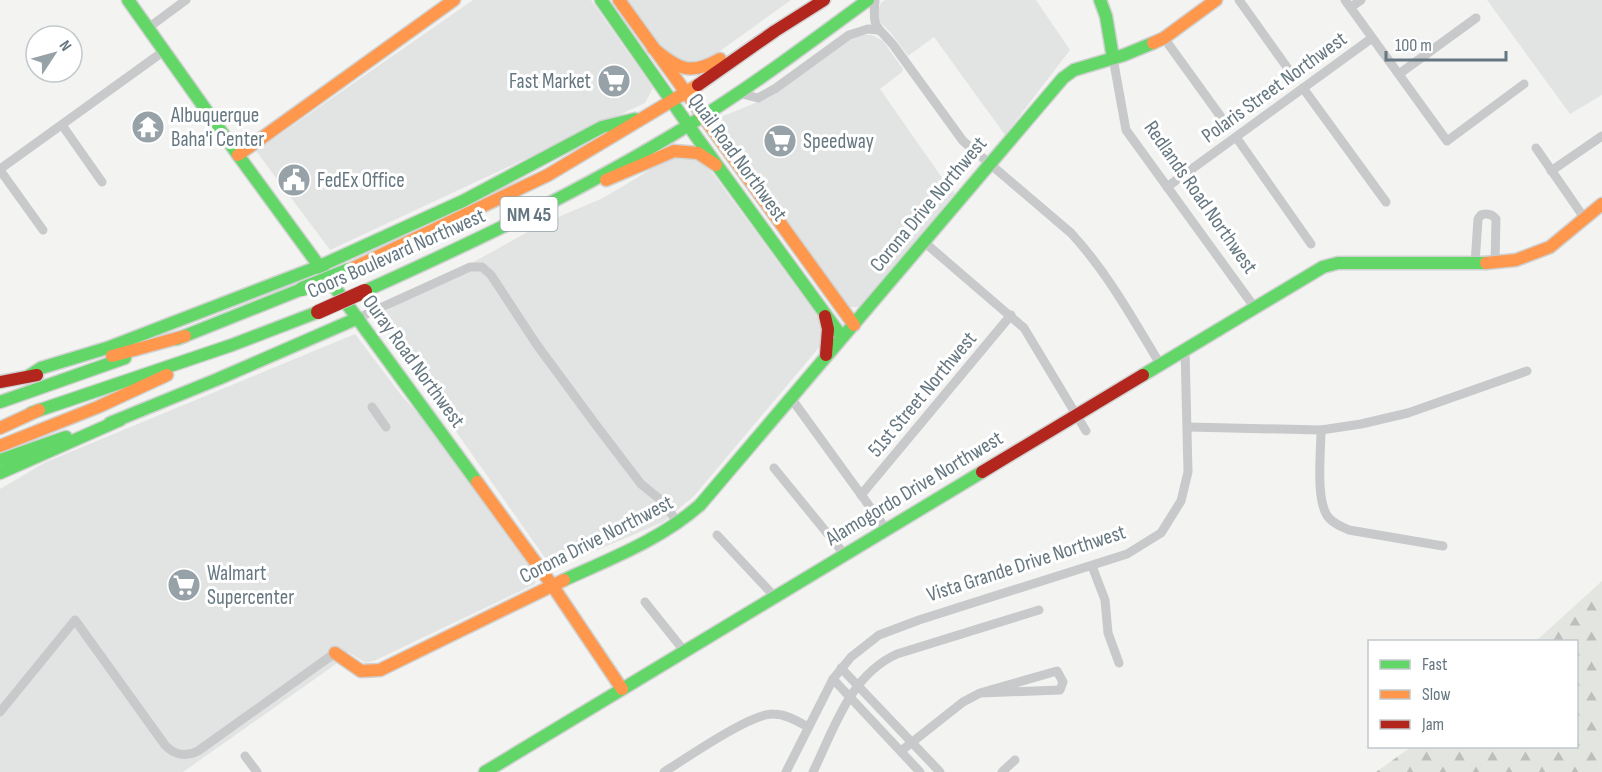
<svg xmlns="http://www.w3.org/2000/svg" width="1602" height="772" viewBox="0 0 1602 772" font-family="'Sofia Sans Condensed',sans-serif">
<defs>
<pattern id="forest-firs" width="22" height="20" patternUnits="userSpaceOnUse" patternTransform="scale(1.5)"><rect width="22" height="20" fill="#e3e6e0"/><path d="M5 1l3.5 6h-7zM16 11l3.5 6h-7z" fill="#bcbfbb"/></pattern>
</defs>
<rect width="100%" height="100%" fill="#f3f3f2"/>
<g fill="#e2e4e3">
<path d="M473,0H591L653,88L645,103L330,250L256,151Z"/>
<path d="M628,0H791L713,56L685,63L663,50Z"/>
<path d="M885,0H1036L1070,50L1005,135L934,37L908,56L891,33L879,21L877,13L881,3Z"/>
<path d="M1487,0H1602V95L1570,114Z"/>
<path d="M862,35H872L883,41L903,69L902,72L880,89L945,182L955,193L866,301L859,307H847L814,263L809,252L776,204L723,136L718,122L723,116L768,98L848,39Z"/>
<path d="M688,155L705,163L824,325L821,345L694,496L663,522L553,569L375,317L542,224L603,198L663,162L675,157Z"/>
<path d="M355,334L402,396L424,420L536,574L535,584L376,660L366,663L348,652L336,664L183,772H0V489L46,462Z"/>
</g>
<path fill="url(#forest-firs)" d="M1602,581V772H1376L1411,747L1576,746V642L1536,641Z"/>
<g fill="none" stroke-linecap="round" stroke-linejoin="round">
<defs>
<g id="fast">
<path d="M128,0L238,155L477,482"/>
<path d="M601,0L698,139L842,337"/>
<path d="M1100,0L1106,16L1113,58"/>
<path d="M320,266L463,201L602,127L635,119"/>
<path d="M365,291C476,241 585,189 689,125C751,87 809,43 868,0"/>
<path d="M177,339L302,289"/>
<path d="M1143,375L1323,267L1338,263H1486"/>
<path d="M27,377L41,368L107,348L320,266"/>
<path d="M0,402L125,358"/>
<path d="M31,413L232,345L318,312"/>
<path d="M110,423L218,379L358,318"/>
<path d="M0,460L66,437"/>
<path d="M0,473L120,420"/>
<path d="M564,580C612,558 660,540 700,505L1063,78L1074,70L1124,55L1153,43"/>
<path d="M485,772L982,472"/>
</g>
<g id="slow">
<path d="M619,0L854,325"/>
<path d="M1153,43L1164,38L1216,0"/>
<path d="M653,48C678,69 690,76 720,59"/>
<path d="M238,155L454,0"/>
<path d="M606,180L674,151L698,153L716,165"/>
<path d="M1486,263L1516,260L1550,247L1602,204"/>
<path d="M349,270L548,175L698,85"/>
<path d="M112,356L185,336"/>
<path d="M0,428L39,410"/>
<path d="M0,446L98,407L167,375"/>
<path d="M477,482L552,585L622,689"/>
<path d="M335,653L361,671L380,670L564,580"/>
</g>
<g id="jam">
<path d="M698,85L775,31L824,0"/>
<path d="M825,316L828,329L826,355"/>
<path d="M0,382L37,375"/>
<path d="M982,472L1143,375"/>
</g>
</defs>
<use href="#fast" stroke="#d0d1d1" stroke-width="15"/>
<use href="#slow" stroke="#d0d1d1" stroke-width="15"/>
<use href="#jam" stroke="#d0d1d1" stroke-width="15"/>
<g stroke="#c8c9ca" stroke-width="9">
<path d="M875,0C872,30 877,25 894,46L963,141L1071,233C1107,272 1133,319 1160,364"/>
<path d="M1239,0L1289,70"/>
<path d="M1345,0L1447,141L1524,84"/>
<path d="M1351,7L1361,0"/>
<path d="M148,28L186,0"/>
<path d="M1164,38L1221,117"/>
<path d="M1113,58L1126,130L1255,308"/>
<path d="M1399,74L1476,18"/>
<path d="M1303,88L1386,202"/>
<path d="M738,93L758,98L776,88L849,35L868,29L878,30"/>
<path d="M62,125L102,182"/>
<path d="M1236,137L1311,244"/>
<path d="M1536,148L1585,219"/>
<path d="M0,169L164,51"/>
<path d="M0,170L43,230"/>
<path d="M1551,171L1602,136"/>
<path d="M1167,187L1372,38"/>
<path d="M924,242L1024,328L1086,431"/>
<path d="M1475,264L1478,219L1481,215C1487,213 1492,214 1496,219L1495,263"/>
<path d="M358,318L470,267H482L491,275L537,345L596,425L641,484L662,501L679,524"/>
<path d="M791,398L886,529"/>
<path d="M372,407L386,427"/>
<path d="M1188,427L1321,430L1361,424L1408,413L1527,371"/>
<path d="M1321,430C1321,451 1315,503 1329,518C1334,524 1342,527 1349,530L1443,546"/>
<path d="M774,468L845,555"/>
<path d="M861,495L1011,315"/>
<path d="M717,535L775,597"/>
<path d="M1092,566L1105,600L1108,633L1119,663"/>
<path d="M645,602L685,652"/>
<path d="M841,668L940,772"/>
<path d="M833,679L920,772"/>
<path d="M0,712L75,620L165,745C174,755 186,757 198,751L335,653"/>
<path d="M901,751L963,702L980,693L1057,671L1063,682L1060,690L980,693"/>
<path d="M245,756L257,772"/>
<path d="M664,772C685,759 751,713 773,714C786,714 797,721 808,727"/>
<path d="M786,772L833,679L851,657L879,635L919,620L1127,554L1161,533L1181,501L1188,472L1185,349"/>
<path d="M813,772C834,729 850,675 897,654L1039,610"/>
<path d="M1002,772L1015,760"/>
</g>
<use href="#fast" stroke="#63d668" stroke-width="12"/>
<use href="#slow" stroke="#ff974d" stroke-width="12"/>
<use href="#jam" stroke="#b3261e" stroke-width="12"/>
<defs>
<path id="fast-bridge" d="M302,289L349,270"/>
<path id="jam-bridge" d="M318,312L365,291"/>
</defs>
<use href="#fast-bridge" stroke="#d0d1d1" stroke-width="16" stroke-linecap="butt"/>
<use href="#jam-bridge" stroke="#d0d1d1" stroke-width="16" stroke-linecap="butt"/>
<use href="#fast-bridge" stroke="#63d668" stroke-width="14"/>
<use href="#jam-bridge" stroke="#b3261e" stroke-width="14"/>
</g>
<defs>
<symbol id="supermarket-disc" viewBox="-11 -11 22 22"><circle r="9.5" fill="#97a2a8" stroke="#fff"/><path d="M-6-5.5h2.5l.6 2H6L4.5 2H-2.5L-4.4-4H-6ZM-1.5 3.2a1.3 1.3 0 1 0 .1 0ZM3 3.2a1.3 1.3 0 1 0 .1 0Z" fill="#fff"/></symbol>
<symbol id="temple-disc" viewBox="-11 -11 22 22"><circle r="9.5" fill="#97a2a8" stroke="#fff"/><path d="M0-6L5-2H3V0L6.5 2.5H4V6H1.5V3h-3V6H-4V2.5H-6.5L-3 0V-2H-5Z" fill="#fff"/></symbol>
<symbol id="civic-disc" viewBox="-11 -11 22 22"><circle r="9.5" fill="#97a2a8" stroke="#fff"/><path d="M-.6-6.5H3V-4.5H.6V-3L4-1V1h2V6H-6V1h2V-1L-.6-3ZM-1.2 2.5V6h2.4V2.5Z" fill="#fff"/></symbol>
</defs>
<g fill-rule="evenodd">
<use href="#supermarket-disc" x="595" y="62" width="38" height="38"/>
<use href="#temple-disc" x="129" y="108" width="38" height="38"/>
<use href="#supermarket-disc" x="761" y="122" width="38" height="38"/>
<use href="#civic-disc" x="275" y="161" width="38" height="38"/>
<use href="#supermarket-disc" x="165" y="566" width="38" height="38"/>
</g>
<g text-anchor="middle" stroke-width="6" stroke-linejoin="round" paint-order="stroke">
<rect fill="#fff" stroke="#93a0a6" stroke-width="1.5" x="500.5" y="197" width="57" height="34" rx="4.5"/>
<g font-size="20" font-weight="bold" fill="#657780">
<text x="529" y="221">NM 45</text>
</g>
<g font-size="21" fill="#657780" stroke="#fff" text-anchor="start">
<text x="591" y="88" text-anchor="end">Fast Market</text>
<text x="171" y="122">Albuquerque<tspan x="171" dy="24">Baha'i Center</tspan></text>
<text x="803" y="148">Speedway</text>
<text x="317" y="187">FedEx Office</text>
<text x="207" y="580">Walmart<tspan x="207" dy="24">Supercenter</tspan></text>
</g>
<g font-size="21" fill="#657780" stroke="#fff">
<text transform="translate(1274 87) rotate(-36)" y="7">Polaris Street Northwest</text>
<text transform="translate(738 157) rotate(54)" y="7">Quail Road Northwest</text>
<text transform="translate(1201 197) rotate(55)" y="7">Redlands Road Northwest</text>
<text transform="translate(928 204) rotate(-50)" y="7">Corona Drive Northwest</text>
<text transform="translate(396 253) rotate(-24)" y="7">Coors Boulevard Northwest</text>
<text transform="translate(414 361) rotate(54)" y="7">Ouray Road Northwest</text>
<text transform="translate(922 394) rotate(-50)" y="7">51st Street Northwest</text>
<text transform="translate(914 488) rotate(-31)" y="7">Alamogordo Drive Northwest</text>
<text transform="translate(596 539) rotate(-27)" y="7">Corona Drive Northwest</text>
<text transform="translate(1026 563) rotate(-18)" y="7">Vista Grande Drive Northwest</text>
</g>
</g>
<rect x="1368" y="640" width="210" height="108" fill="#ffffff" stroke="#c1c9cc" stroke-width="1.5"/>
<rect x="1380" y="660" width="30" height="9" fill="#63d668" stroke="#c1c9cc" stroke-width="1.5"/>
<text x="1422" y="670" font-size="18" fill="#657780">Fast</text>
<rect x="1380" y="690" width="30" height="9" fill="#ff974d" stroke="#c1c9cc" stroke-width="1.5"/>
<text x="1422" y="700" font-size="18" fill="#657780">Slow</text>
<rect x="1380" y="720" width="30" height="9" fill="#b3261e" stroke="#c1c9cc" stroke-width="1.5"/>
<text x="1422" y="730" font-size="18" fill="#657780">Jam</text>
<g transform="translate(54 54) rotate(54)"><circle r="28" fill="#ffffff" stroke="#c1c9cc" stroke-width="1.5"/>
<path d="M0-4.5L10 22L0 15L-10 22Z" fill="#97a2a8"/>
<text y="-9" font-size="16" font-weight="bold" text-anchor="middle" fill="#657780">N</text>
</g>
<path d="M1386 51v9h120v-9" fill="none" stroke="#657780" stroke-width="3"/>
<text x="1395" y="51" font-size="18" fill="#657780" stroke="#ffffff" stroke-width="4.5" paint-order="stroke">100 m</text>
</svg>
